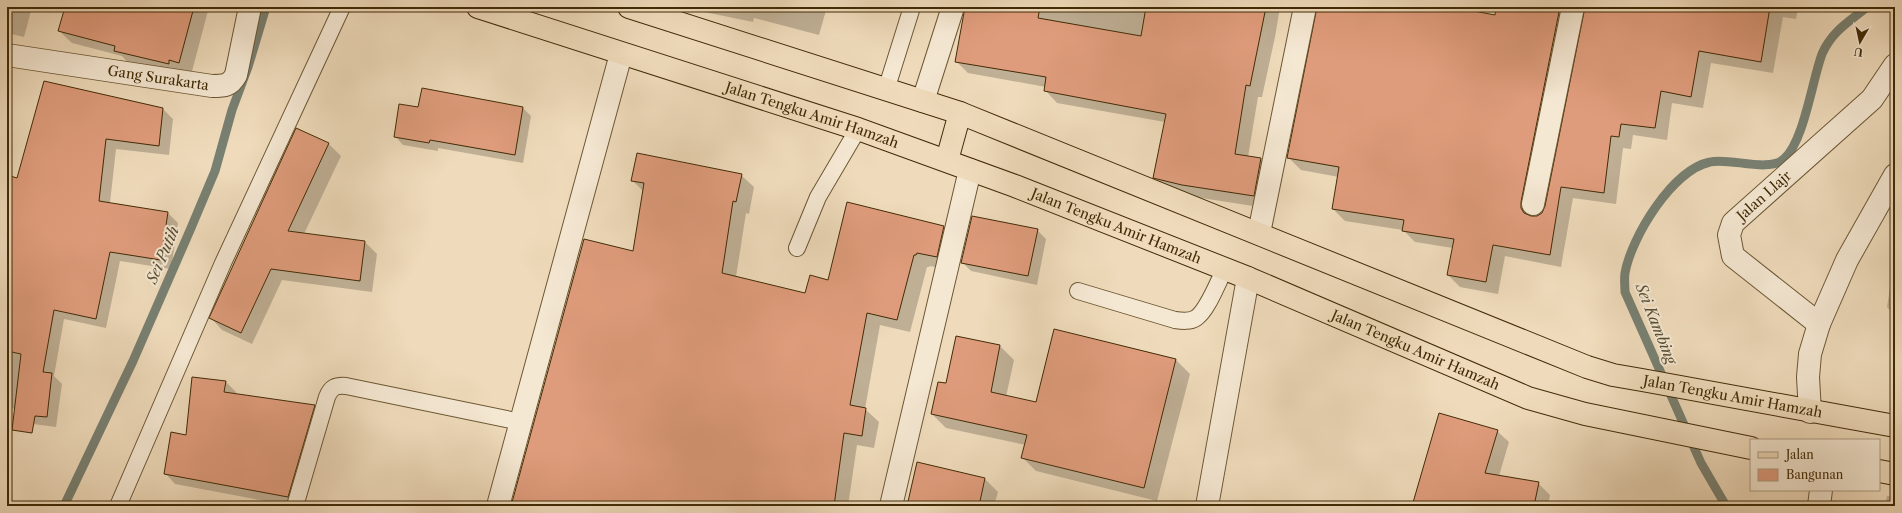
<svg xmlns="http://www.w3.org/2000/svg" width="1902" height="513" viewBox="0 0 1902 513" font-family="'Libre Caslon Text',serif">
<rect width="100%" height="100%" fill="#efdbbb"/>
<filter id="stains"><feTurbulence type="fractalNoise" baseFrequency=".005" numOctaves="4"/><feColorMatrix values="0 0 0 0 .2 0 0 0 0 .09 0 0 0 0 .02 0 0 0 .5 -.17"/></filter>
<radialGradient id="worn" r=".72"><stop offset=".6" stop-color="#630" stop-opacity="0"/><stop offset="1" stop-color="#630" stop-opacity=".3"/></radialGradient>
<g fill="#0003">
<path d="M7,7H32L24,37L7,33Z"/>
<path d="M66,7H209L191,75L128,63L122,56L72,43L59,31Z"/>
<path d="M680,7H827L819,35L754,18L753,22Z"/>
<path d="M965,7H1280L1275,37L1262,97H1258L1248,157L1261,159L1273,171L1266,208L1195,197L1167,190L1154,177L1165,122L1057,103L1045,90L1046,87L968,73L956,61Z"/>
<path d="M1318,7H1448L1495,16L1497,7H1582L1533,217L1543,213L1546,207L1586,7H1798L1796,19L1783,17L1773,73L1711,63L1703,108L1672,103L1667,140L1633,135L1631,149L1623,148L1616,204L1573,198L1561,267L1505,256L1498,294L1460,287L1448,275L1453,248L1415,242L1403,230L1345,221L1333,209L1339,177L1301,170L1289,158Z"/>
<path d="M45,82L163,109L173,119L169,155L116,149L110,203L168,213L178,223L171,269L120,261L106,328L64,319L54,376L62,384L56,427L25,423L16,409L7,407V177L18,179Z"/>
<path d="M522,107L531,116L523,163L438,148V151L403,145L395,136L419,109Z"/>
<path d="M297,129L329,144L341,156L304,234L365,242L377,254L372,292L282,280L252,344L222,330L211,318Z"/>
<path d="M741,175L754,187L749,214L746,213L736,277L806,295L828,281L943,227L956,240L949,270L930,266L929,267H927L910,332L880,325L865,409L879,422L874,448L857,445L848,506H511L584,240L634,252L643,191L632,180Z"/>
<path d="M1037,230L1046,239L1037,285L971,271L962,262Z"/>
<path d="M1895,256V316L1887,307Z"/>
<path d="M1055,330L1176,360L1190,374L1157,501L1036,471L1023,458L1026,445L946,428L932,414L947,384L957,337L1000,346L1014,360L1006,397L1036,403Z"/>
<path d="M225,381L236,392V395L314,406L325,417L291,506L175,484L165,473L186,436Z"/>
<path d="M1497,431L1509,442L1499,476L1538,483L1550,495L1548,506H1413Z"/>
<path d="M985,479L998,492L994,506H905L906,500L909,501Z"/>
<path d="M1887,496L1895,497V506H1885Z"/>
</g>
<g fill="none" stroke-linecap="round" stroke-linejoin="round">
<g stroke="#788072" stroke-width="9">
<path d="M64,506L133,361L191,228L215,171L232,110L248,67L266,7"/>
<path d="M1726,506L1701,463L1625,292C1625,286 1624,279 1625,273C1631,238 1672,170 1710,162C1729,157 1768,173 1784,159C1804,141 1812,81 1822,54C1832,31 1849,22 1867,7"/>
</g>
</g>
<g fill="#df9c7c" stroke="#412b06">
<path d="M65,7H194L179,63L169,60V64L114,51L115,46L58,31Z"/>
<path d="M965,7H1040L1038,18L1141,36L1146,7H1266L1250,86L1246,85L1235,154L1261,158L1254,196L1182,185L1153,178L1166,114L1044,91L1046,77L955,62Z"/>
<path d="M1317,7H1453L1495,15L1496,7H1560L1521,202V208L1524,213L1531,216H1537L1542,213L1545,206L1585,7H1770L1761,62L1699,51L1691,97L1661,91L1655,128L1621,124L1619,137L1611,136L1604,193L1561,187L1550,255L1493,245L1486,282L1447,275L1454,239L1402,231L1404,220L1332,209L1339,167L1287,158Z"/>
<path d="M44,81L163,108L159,146L106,139L99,201L168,212L161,260L110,252L96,319L54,310L43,372L52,373L47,417L35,416L32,433L12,430L21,354L7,351V175L17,178Z"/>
<path d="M422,88L523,107L515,155L430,140L429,143L394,137L399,104L418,107Z"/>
<path d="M296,128L329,143L288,231L365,241L360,281L271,269L241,333L209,318Z"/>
<path d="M637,153L742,174L736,202L733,201L722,273L805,293L810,275L828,280L847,202L944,226L937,257L917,253L916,255H914L897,320L867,313L850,405L866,408L862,436L844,433L834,506H511L584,239L633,251L644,183L631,181Z"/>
<path d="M972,216L1038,229L1028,276L961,263Z"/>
<path d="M1054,329L1176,359L1144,488L1021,458L1027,435L931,414L938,382L946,383L956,336L1000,345L991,392L1036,402Z"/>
<path d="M192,377L226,381L224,392L315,405L288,497L164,474L171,432L186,435Z"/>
<path d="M1439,413L1498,430L1485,473L1539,482L1534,506H1412Z"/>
<path d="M917,462L985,478L979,506H907Z"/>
</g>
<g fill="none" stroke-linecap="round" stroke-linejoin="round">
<defs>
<g id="lane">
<path d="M886,90L912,7"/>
<path d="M797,248L818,197L858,129"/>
<path d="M1078,291L1175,320C1182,321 1190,322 1196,318C1208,310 1218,281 1225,269"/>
<path d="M118,506L223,263L342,7"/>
<path d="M295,506L327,397C331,387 336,385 346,386L521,422"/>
</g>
<g id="street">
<path id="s1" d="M7,55L212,86C224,86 230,86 236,75L250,7"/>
<path d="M923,101L953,7"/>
<path d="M1533,204L1573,7"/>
<path d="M1259,233L1305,7"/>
<path id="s2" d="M1819,324L1733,256L1729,235L1733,223L1872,99L1895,65"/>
<path d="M1810,412L1808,377L1810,354L1819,324L1847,260L1895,175"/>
<path d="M498,506L621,54"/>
<path d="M891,506L970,170"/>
<path d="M1207,506L1248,278"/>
<path d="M1819,506L1821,490"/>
</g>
<g id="primary">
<path id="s3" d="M478,7L858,129L1015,186L1248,278L1528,398L1585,414L1751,448"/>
<path id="s4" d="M629,7L960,113L1587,367L1613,375L1642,380L1895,426"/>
<path d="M947,160L960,113"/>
<path d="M1879,471L1895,474"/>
</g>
</defs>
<use href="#lane" stroke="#6c5733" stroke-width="18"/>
<use href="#street" stroke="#6c5733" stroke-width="24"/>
<use href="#primary" stroke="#412b06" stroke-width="24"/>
<use href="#lane" stroke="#f5e8d3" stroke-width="16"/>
<use href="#street" stroke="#f5e8d3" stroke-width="22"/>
<use href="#primary" stroke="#efdbbb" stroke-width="22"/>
</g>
<g text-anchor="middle" stroke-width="4" stroke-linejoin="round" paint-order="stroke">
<g font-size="14" fill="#412b06" stroke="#f5e8d3">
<text dy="5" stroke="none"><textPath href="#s1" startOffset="153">Gang Surakarta</textPath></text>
<text dy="5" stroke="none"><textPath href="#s3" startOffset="351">Jalan Tengku Amir Hamzah</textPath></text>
<text dy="5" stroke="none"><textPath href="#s2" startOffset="185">Jalan Llajr</textPath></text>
<text dy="5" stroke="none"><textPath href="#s3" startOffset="675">Jalan Tengku Amir Hamzah</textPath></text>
<text dy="5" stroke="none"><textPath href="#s3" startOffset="999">Jalan Tengku Amir Hamzah</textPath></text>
<text dy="5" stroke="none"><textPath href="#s4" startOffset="1173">Jalan Tengku Amir Hamzah</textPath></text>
</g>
<g font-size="15" font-style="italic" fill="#584e33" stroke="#f5e8d3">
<text transform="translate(163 255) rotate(-67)" y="5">Sei Putih</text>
<text transform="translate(1656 324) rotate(68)" y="5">Sei Kambing</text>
</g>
</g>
<rect width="1902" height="513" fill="none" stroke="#efdbbb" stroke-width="24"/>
<rect x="8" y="8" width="1886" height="497" fill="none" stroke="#412b06" stroke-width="2"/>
<rect x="12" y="12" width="1878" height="489" fill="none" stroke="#412b06"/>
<rect x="1750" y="439" width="130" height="52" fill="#f5e8d3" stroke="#ad9c81"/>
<rect x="1758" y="452" width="20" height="6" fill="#efdbbb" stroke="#ad9c81"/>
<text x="1786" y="459" font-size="12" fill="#412b06">Jalan</text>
<rect x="1758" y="469" width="20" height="12" fill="#df9c7c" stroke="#ad9c81"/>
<text x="1786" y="479" font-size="12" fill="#412b06">Bangunan</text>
<g transform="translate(1860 42) rotate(189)" stroke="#f5e8d3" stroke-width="3" paint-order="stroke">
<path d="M0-3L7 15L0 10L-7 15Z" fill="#412b06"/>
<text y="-6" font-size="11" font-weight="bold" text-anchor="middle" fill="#412b06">U</text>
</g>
<rect width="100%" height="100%" filter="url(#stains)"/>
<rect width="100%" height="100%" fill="url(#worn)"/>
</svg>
